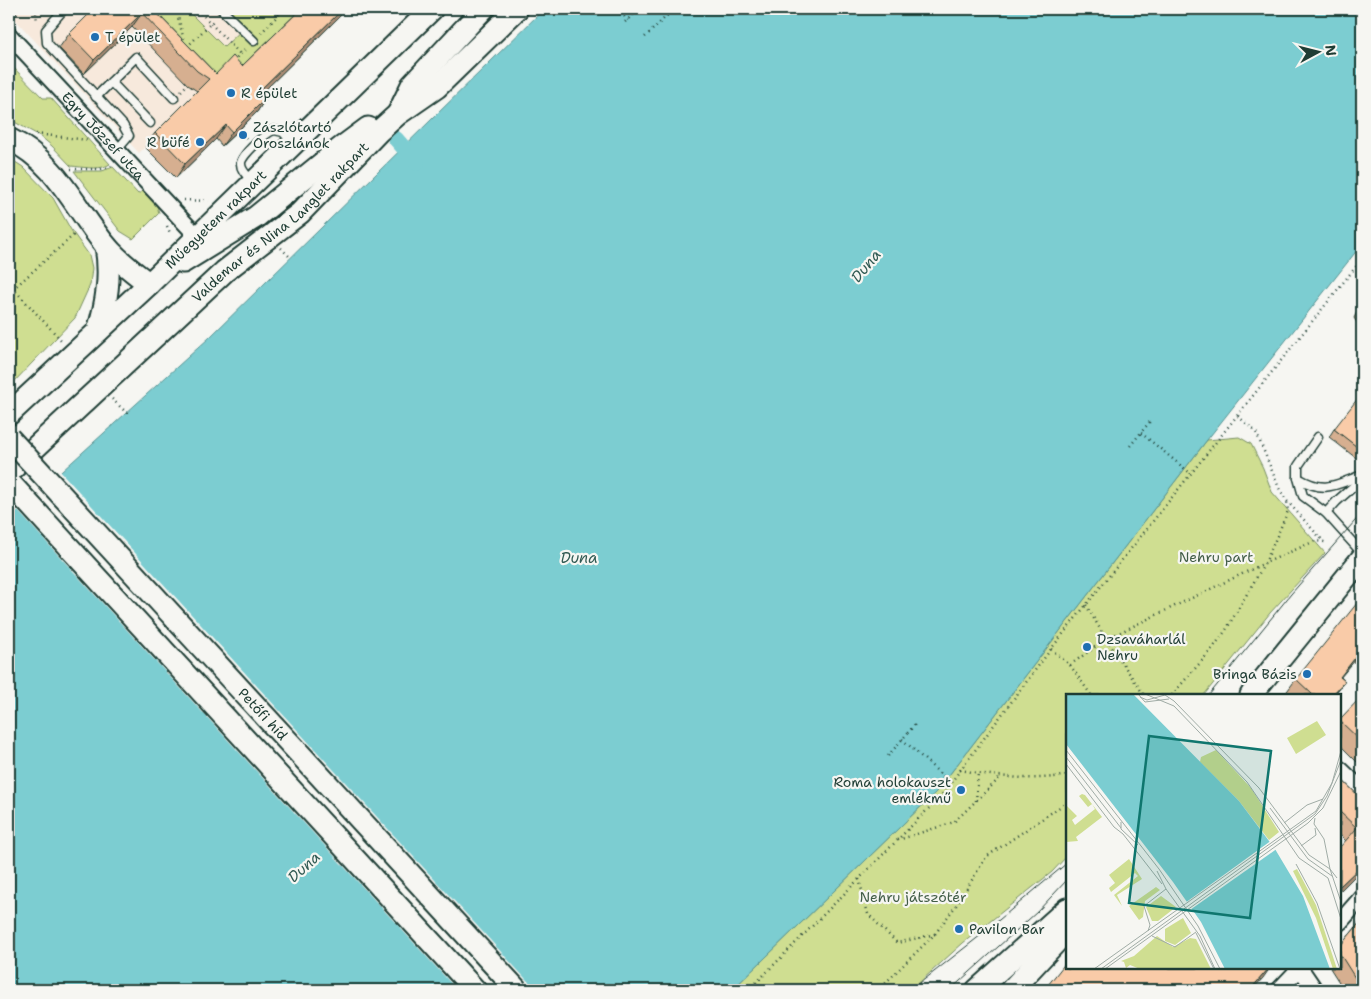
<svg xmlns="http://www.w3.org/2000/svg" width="1371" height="999" viewBox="0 0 1371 999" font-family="'Shantell Sans',sans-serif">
<rect width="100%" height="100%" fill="#f6f6f2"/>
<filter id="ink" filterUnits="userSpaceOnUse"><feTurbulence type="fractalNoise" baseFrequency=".02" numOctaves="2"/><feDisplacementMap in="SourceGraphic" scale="10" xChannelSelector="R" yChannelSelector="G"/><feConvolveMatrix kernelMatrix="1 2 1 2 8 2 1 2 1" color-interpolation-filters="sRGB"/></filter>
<g filter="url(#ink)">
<path fill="#f7e9dc" d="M9,9H347L216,139L158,160L145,147L139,153L9,13Z"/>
<g fill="#cfde91" stroke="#778e62">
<path d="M151,9H186L224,47L245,27L227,9H305L233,80L206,87Z"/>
<path d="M9,63L43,98H51L110,164C100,171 83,167 71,166L52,146L40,136L9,119Z"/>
<path d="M9,158L23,167L53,198L71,230L89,255L92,268L90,285L75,318L12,384L9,380Z"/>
<path d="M113,167L138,194L144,190L157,206L159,213L133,239L120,231L74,171H102Z"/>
<path d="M1239,437L1251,444L1263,468L1272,492L1325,553L1270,613L1204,695H1067V856L1052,872L963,943L911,990H732L936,792L1207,440Z"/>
</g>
<path fill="#7bcdd1" stroke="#569392" d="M544,9H1362V244L1207,440L936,792L732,990H9V519L209,338Z"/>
<path fill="#f6f6f2" d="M59,470L321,756L536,990H457L16,509Z"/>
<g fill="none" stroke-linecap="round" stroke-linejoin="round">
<path stroke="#7bcdd1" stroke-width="16" d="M396,139L417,163"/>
<defs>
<g id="lane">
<path d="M64,9L46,30L47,43L123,125L129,136L117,150"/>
<path d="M221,9L254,41"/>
<path d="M9,13L13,9"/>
<path d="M111,82L150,123"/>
<path d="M96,97L136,57L174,98"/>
<path d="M252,181C248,176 241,171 241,164C240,156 267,132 274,130L283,132L292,142"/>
<path d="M1318,437L1298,466V478L1303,496L1326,513L1362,553"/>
<path d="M1298,478C1325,494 1335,485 1362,475"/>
<path d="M1326,513L1337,501L1362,479"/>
</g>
<g id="street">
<path id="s1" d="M9,35L197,236"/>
<path d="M1340,769L1362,790"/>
<path d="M1340,922L1362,897"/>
<path d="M1300,968L1315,990"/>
<path d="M1279,990L1300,968"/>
</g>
<g id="secondary">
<path d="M399,112L412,85L483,9"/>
<path d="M9,139C57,162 74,207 106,246C118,261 134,272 149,284"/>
<path d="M183,262L256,217L341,148L368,128"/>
<path d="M98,331C107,302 111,276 106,246"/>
<path id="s2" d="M9,414L149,284L432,9"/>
<path id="s3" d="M9,472L225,271L300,213L378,132L398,114L437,87L517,9"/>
<path d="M9,482L475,990"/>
<path d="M1251,695L1362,558"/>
<path d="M977,990L1067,909"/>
<path d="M1011,990L1057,941L1067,926"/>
</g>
</defs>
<use href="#lane" stroke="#1f3d34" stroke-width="11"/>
<use href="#street" stroke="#1f3d34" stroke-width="19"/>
<use href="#secondary" stroke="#1f3d34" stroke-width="25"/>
<g stroke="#1f3d34" stroke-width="2.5" stroke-dasharray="1 4" stroke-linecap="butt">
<path d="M32,9L36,13L37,22"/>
<path d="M176,9L185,44"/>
<path d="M197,9L241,55"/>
<path d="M617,9L628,20"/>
<path d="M625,22L639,9"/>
<path d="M261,33L284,9"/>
<path d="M645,37L674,9"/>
<path d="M187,47L215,19"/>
<path d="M233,61L247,48"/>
<path d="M181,91L190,82"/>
<path d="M240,129L246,138"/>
<path d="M36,134L88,140"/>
<path d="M71,169H101L112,166"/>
<path d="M184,200L209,201"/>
<path d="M167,226L170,233"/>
<path d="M281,248L290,257"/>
<path d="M9,284L62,341"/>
<path d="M13,289L76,233"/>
<path d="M112,399L129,415"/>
<path d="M1238,416L1256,432L1279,488L1287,501L1324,542"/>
<path d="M1141,433L1190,473"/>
<path d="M1130,446L1152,419"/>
<path d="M1086,605L1106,639L1144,695"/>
<path d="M1051,649L1070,665L1091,695"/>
<path d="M1070,665L1106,639L1265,563L1288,511L1287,501"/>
<path d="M1172,695L1213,648L1226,630L1265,563L1315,541L1325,542"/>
<path d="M902,739L946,779"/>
<path d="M888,756L917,722"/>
<path d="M960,770C995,776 1031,782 1067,775"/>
<path d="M976,801L978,773"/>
<path d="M898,840L954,822L1001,777"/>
<path d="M859,879L868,914L897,943L935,934"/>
<path d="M749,990L940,797L1051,649L1362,259"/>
<path d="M878,990L935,934L958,903L986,857L1067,802"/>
</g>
<use href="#lane" stroke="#f6f6f2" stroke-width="8"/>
<use href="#street" stroke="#f6f6f2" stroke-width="15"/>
<use href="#secondary" stroke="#f6f6f2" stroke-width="21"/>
<g stroke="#1f3d34" stroke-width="1">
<path d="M9,453L501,990"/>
<path d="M1209,695L1291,594L1362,513"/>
<path d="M911,990L981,935L1067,863"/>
<path d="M950,990L1037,912L1067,880"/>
</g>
<defs>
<g id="secondary-bridge">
<path id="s4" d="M9,438L517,990"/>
</g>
</defs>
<use href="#secondary-bridge" stroke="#1f3d34" stroke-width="25" stroke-linecap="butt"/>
<use href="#secondary-bridge" stroke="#f6f6f2" stroke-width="21"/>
</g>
<g fill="#d6af90" stroke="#1f3d34">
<path d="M153,9L216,74L242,66L301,9H347L262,93L266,98L257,112L240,129L222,146L216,139L176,178L145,147L155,133L197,91L188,85L132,27L84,74L59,48L69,34Z"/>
<path d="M1362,302V330L1354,318Z"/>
<path d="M1334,429L1362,450L1356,458L1329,437Z"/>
<path d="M1341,677L1345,681L1334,695H1287L1285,694L1296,679Z"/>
<path d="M1362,698V767L1340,745V719Z"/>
<path d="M1340,778L1362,799V869L1358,874L1346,841L1340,835Z"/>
<path d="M1362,920V990H1344L1330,968H1340V946Z"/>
</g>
<g fill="#ae8e76" stroke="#1f3d34">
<path d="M343,9H347L250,105L259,91Z"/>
<path d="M142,13L132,27L84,74L94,60Z"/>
<path d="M266,98L257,112L222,146L232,132Z"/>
<path d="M226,125L216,139L176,178L185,164Z"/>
<path d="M1362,649V652L1329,691Z"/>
<path d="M1345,681L1334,695H1332Z"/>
<path d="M1362,865V869L1340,891V886Z"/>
<path d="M1269,968H1270L1263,978L1252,990H1250Z"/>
</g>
<g fill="#f9cba8" stroke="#1f3d34">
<path d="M94,9H153L216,74L233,56L242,66L301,9H343L259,91L266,98L232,132L226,125L185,164L155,133L209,79L197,71L142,13L94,60L69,34Z"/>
<path d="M1362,304V315L1359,310Z"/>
<path d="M1362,393V449L1361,450L1334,429Z"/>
<path d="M1362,597V649L1340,677L1345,681L1332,695H1313L1296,679Z"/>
<path d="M1361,697L1362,698V742L1340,721V719Z"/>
<path d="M1340,778L1362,799V865L1340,886V847L1357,828L1340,812Z"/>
<path d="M1362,920V989L1340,954V946Z"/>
<path d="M1067,961V968H1269L1250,990H1044Z"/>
<path d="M1301,984L1305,990H1295Z"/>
</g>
</g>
<g fill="#1f6fb2" stroke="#f6f6f2" stroke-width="2">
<circle cx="95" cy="37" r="5"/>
<circle cx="231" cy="93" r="5"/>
<circle cx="243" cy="135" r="5"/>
<circle cx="200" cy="142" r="5"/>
<circle cx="1087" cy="647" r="5"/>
<circle cx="1307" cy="674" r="5"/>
<circle cx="961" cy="790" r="5"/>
<circle cx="959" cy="929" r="5"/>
</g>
<g text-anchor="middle" stroke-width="4.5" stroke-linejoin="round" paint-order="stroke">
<g font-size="14" fill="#1f3d34" stroke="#f6f6f2" text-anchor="start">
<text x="105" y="42">T épület</text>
<text x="241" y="98">R épület</text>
<text x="253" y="132">Zászlótartó<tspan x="253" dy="16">Oroszlánok</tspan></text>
<text x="190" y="147" text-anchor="end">R büfé</text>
<text x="1097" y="644">Dzsaváharlál<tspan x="1097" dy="16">Nehru</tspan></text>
<text x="1297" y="679" text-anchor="end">Bringa Bázis</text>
<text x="951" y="787" text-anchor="end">Roma holokauszt<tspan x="951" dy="16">emlékmű</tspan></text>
<text x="969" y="934">Pavilon Bar</text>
</g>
<g font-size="14" fill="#1f3d34" stroke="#f6f6f2">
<text dy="5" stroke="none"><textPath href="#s1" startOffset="138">Egry József utca</textPath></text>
<text dy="5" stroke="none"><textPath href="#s2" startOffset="284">Műegyetem rakpart</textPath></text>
<text dy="5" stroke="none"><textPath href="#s3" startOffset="369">Valdemar és Nina Langlet rakpart</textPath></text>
<text dy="5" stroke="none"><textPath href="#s4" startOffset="375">Petőfi híd</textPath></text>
</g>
<g font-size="14" fill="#425d47" stroke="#f6f6f2">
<text x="1216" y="562">Nehru part</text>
<text x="913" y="902">Nehru játszótér</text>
</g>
<g font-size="15" font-style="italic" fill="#315a53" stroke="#f6f6f2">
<text transform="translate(866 266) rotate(-50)" y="5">Duna</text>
<text x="579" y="563">Duna</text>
<text transform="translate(304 867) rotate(-42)" y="5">Duna</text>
</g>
</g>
<g transform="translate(1066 694)">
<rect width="275" height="275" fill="#f6f6f2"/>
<path d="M251,27L260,41L230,60L221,44ZM150,56L185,94L213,138L203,146L173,107L134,68L135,63ZM16,100L19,101L36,123L10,143L12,147L0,148V111L11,122L6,126L9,131L29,115L26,110L22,113L13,102ZM63,165L76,185L51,201L56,212L48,201L72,182L69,179L45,198L43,194L49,189L43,181ZM231,175L250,211L271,275H267L250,224L227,177ZM90,193L94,196L79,207L77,223L73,226L63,212ZM95,202L110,213L92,227H86L80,213ZM117,224L125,239L109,251L99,247V235ZM91,242L107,253L124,244L130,245L145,275H74L64,271L60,274L58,268L55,267L68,262Z" fill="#cfde91"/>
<path d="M0,0H67L173,107L209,155L237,202L264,275H159L135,228L107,188L0,50Z" fill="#7bcdd1"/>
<path d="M206,146L212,154L124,216L119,209Z" fill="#f6f6f2"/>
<path fill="none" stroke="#a0aca6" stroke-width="1" d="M72,0L79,8L103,5M79,0L108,12L181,88L233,164L262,184L275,225M74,3L81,6L99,1L108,7L193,94L243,161L264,175L271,184M0,56L93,175L132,232L154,275M0,63L55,134M0,70L48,133L57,140M204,114L242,165L266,182M249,124L248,130L258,145L264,175L275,208M55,128V135L72,151M218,129L241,111L257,105M57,140L96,190M235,152L250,141L249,134M230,170L251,209L274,275M100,195L134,242L149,275M82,237L84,231L78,212L100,195L91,177M130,239L148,275M86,242L109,253L130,238M28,275L250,117L266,89L275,57M35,275L249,120L261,102L275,66M39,275L242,129L257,114L275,77"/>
<path fill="#0f766e" fill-opacity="0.15" stroke="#0f766e" stroke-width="2.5" d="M83,42L205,57L184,224L63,209Z"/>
<rect width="275" height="275" fill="none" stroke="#1f3d34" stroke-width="2.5"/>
</g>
<rect width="1371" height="999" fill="none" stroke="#f6f6f2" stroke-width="30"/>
<rect x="15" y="15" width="1341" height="969" fill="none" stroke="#1f3d34" stroke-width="2" filter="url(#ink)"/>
<g transform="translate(1318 52) rotate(83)" stroke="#f6f6f2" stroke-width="4" paint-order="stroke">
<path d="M0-4L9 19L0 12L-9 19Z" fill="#1f3d34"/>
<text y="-8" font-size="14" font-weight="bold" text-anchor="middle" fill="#1f3d34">N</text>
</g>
</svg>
